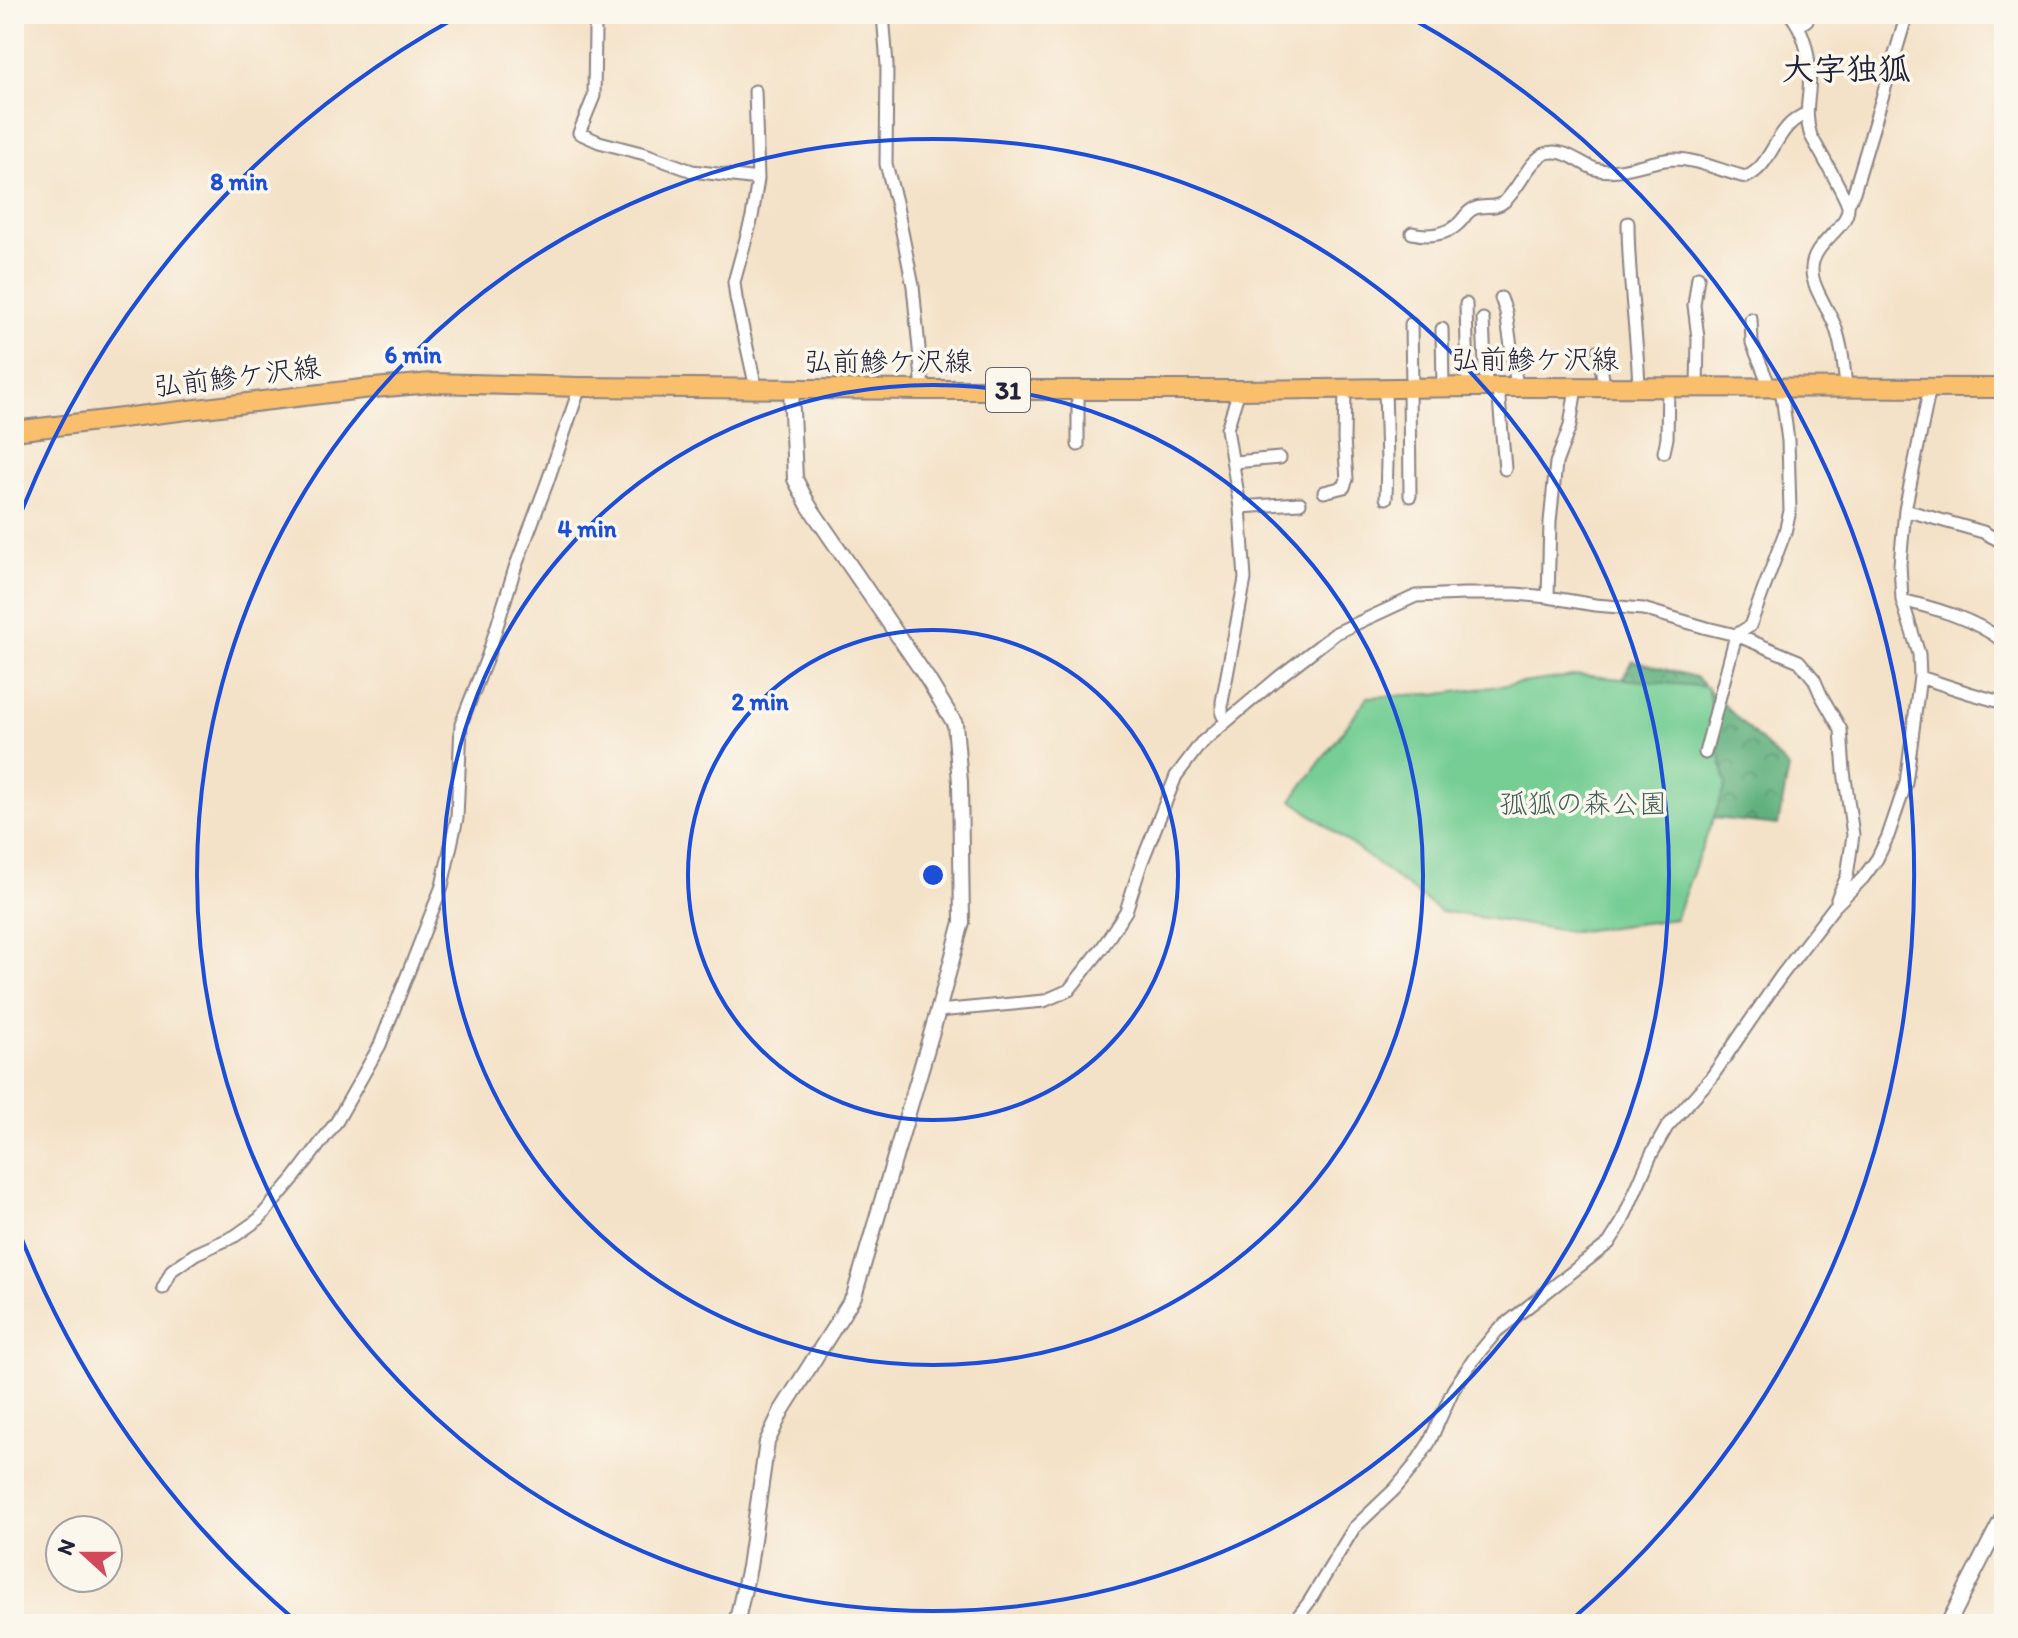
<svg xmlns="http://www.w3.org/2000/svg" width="2018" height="1638" font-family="Itim,'Klee One',sans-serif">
  <defs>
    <pattern id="forest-crowns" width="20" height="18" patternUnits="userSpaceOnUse" patternTransform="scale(2)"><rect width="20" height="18" fill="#60b17e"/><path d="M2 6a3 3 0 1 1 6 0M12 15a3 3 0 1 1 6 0" fill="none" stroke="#4f9068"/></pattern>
  </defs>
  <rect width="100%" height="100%" fill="#fbf7ec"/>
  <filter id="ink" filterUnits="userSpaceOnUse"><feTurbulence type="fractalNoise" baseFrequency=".0125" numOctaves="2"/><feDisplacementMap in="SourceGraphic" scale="16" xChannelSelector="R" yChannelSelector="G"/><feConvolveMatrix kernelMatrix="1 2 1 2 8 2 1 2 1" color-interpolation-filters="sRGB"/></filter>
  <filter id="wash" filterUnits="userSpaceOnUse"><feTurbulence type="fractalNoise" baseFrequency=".006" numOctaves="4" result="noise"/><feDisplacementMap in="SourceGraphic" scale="32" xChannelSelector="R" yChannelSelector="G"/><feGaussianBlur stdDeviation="1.8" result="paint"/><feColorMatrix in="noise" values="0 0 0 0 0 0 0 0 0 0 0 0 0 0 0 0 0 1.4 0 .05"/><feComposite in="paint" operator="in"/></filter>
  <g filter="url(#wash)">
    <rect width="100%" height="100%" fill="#f4e2c8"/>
    <path fill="url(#forest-crowns)" stroke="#416a5c" stroke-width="2" d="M1633,661L1695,677L1789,768L1778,825L1714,818L1571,771Z"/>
    <path fill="#76ce94" stroke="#4c7868" stroke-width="2" d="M1580,675L1707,687L1726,785L1675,919L1572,932L1440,911L1292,800L1368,697L1448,693Z"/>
  </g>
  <g filter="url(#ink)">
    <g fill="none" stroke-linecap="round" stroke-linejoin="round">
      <g stroke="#8b8282" stroke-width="15">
        <path id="minor" d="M883,14L887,65L886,164L896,202L913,286L923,390
          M1790,14C1808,36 1811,65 1809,92C1807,109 1806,121 1811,136C1818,148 1847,199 1848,207C1849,228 1812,243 1812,269C1811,286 1829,310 1835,326C1842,346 1844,366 1846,387
          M1800,25L1807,20L1810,14
          M595,30L594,96L579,133L599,142L645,154L692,171L758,179
          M755,91L758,179L752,217L734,282L736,298L756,388
          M1848,205L1854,192L1907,14
          M1628,223C1628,278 1637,332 1639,387
          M1412,233C1427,237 1447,235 1458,224C1464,219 1467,210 1476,208C1486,205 1496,209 1505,201C1519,188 1528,163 1544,154C1562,146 1579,163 1595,169C1619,176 1649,160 1674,159C1698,159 1723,172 1746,177C1769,167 1773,140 1790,124C1795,119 1801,116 1806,113
          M1501,298L1506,312L1517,387
          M1466,304L1468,387
          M1483,319L1486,387
          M1751,319L1752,343L1770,387
          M1411,324L1412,387
          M1442,329L1443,387
          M1599,350L1604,387
          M1409,387L1410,496
          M1498,387L1505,469
          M1697,387L1698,338L1694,305L1698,277
          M1385,389L1387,462L1386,498
          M1078,445V390
          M1664,452L1667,438L1668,387
          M1234,462L1280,458
          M1324,492L1344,487L1347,479L1344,439L1345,389
          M1240,507L1300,503
          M1905,510L1983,532L2004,543
          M1548,597L1550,522L1556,463L1570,426L1576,387
          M1902,600C1937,609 1975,619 2004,642
          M1920,677L1969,693L2004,703
          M1226,721L1222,714V702L1245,579L1240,507L1227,429L1239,390
          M1705,753L1736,635L1750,626L1785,532L1790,511L1788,441L1781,387
          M938,1011L1044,1001L1069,990L1102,948L1126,911L1141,864L1176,776L1201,743L1279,677L1336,633L1416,596L1464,594H1516L1548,597L1595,605L1643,609L1707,628L1736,635L1799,661L1814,679L1821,695L1841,730L1844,771L1853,835L1847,876L1837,899
          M163,1288L172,1270L195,1254L235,1236L259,1219L294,1178L337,1121L380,1045L442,886L457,818L461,724L488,655L515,568L547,483L580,387
          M1292,1624L1309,1602L1354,1528L1395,1489L1414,1466L1429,1443L1453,1390L1473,1360L1497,1331L1609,1243L1621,1224L1651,1155L1667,1127L1711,1078L1781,976L1834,907L1863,878L1877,859L1888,836L1906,783L1920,677L1919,654L1902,600L1900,564L1905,510L1930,387"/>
      </g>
      <g stroke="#8b8282" stroke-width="18">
        <path id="tertiary" d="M736,1624L749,1567L767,1442L782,1410L854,1296L938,1011L962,922L960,782L955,724L927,678L809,506L795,479L791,389
          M1948,1624L2004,1515"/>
      </g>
      <g stroke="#8b8282" stroke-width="22">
        <path id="primary" d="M14,431L362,389L432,383L580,387L923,390H1239L1475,387L2004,388"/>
      </g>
      <use href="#minor" stroke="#fff" stroke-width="11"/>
      <use href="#tertiary" stroke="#fff" stroke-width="14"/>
      <use href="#primary" stroke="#f9bf6c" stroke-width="18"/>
    </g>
  </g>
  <g fill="none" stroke="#1d4ed8" stroke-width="4">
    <circle cx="933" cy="875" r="245"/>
    <circle cx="933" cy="875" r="490"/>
    <circle cx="933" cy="875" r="736"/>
    <path d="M296 1621A981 981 0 0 1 14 1219M14 531A981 981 0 0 1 457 17M1409 17A981 981 0 0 1 1570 1621"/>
  </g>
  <g text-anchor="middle" stroke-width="7" stroke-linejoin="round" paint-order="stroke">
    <rect fill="#fbf7ec" stroke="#636270" stroke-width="2" x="986" y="368" width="44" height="44" rx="6"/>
    <g font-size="26" font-weight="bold" fill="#22223b">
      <text x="1008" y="399">31</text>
    </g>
    <g font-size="28" fill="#22223b" stroke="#fbf7ec">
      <text x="1535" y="369">弘前鰺ケ沢線</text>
      <text x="888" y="371">弘前鰺ケ沢線</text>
      <text transform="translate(237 376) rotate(-7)" y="10">弘前鰺ケ沢線</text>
    </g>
    <g font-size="28" fill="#3f5e5a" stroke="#fbf7ec">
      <text x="1583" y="813">孤狐の森公園</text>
    </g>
    <g font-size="32" font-weight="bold" fill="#22223b" stroke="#fbf7ec">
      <text x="1846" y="80">大字独狐</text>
    </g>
  </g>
  <circle cx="933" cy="875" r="12" fill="#1d4ed8" stroke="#fbf7ec" stroke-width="4"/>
  <g font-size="24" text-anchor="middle" font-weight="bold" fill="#1d4ed8" stroke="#fbf7ec" stroke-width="7" stroke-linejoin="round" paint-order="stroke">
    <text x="239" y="190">8 min</text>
    <text x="413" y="363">6 min</text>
    <text x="587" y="537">4 min</text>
    <text x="760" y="710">2 min</text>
  </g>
  <rect width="2018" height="1638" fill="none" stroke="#fbf7ec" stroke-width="48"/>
  <g transform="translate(84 1554) rotate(291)"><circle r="38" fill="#fbf7ec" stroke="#a4a2a5" stroke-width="2"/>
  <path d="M0-6L14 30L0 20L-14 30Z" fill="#d1495b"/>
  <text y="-12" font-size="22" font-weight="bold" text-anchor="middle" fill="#22223b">N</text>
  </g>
</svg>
